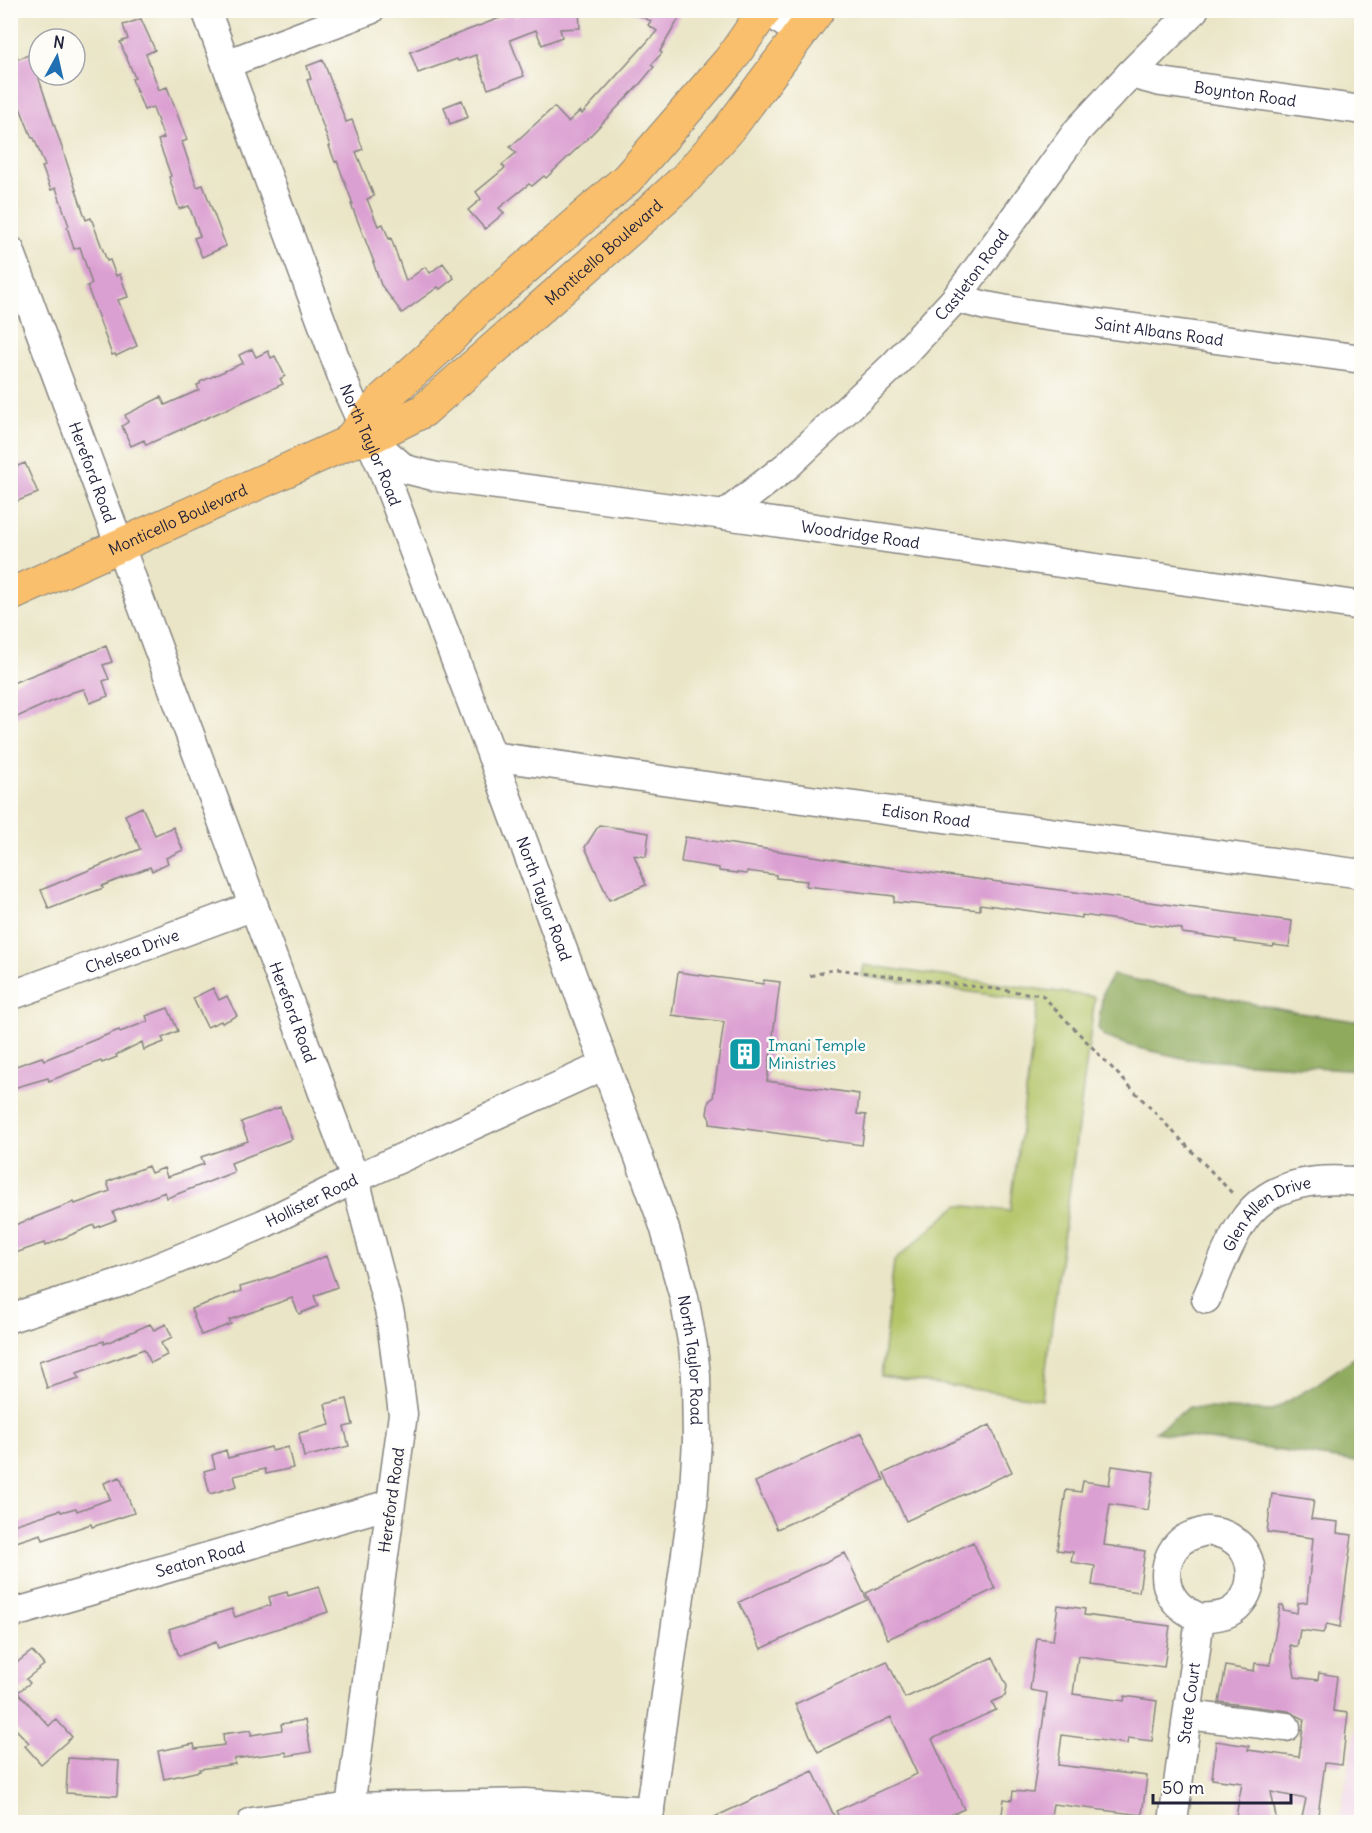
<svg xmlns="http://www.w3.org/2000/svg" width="1372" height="1833" font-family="Delius,sans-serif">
  <rect width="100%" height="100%" fill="#fdfcf7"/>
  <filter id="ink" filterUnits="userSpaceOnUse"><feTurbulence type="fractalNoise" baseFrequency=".0167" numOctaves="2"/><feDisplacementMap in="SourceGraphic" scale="12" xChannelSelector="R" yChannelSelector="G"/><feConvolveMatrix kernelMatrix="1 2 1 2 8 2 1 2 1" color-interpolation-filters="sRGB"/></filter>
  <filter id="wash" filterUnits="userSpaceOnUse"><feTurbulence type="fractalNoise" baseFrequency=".008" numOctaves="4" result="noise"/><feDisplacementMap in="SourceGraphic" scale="24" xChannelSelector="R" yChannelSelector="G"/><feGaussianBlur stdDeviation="1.35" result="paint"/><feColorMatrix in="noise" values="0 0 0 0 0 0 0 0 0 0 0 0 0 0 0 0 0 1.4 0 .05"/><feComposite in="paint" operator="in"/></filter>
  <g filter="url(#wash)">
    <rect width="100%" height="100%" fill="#eae5c6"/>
    <path fill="#efd0e6" d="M1361,1699V1822H1339Z"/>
    <path fill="#b4c569" stroke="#6b7452" stroke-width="1.5" d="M864,965L1095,997L1042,1399L881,1376L894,1261L958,1205L1010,1211L1038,1002L862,976Z"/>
    <path fill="#8faa5d" stroke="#58664c" stroke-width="1.5" d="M1112,975L1294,1012L1361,1022V1070L1187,1059L1134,1047L1105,1037L1098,1028L1103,992Z
      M1361,1353V1475L1356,1462L1155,1432L1189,1407L1271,1411L1314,1386Z"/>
    <g id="blocks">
      <path fill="#dba0d2" d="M532,10H579L580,28L560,29L562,37L542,45L536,30L510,40L524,76L488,89L476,55L458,61L457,59L418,73L410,52L513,13L515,17Z
        M627,10H677L681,15L660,51L662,53L651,65L654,67L639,85L586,140L546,178L544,176L532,186L529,184L499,208L504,213L485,229L468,210L481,199L476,192L505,168L502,165L516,153L510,147L554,107L568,122L580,111L582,114L657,31L648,25L651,21Z
        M141,19L155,50L146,54L159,90L167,87L187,140L182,142L197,187L203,185L226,246L202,257L194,238L200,236L189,206L179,209L169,177L171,176L158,140L164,138L154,111L153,107L144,110L132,79L135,78L120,42L128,39L123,25Z
        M39,51V79L86,220L91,218L107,261L110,260L116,276L120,274L128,297L118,300L137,346L116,356L115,354L112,355L87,286L92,284L80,247L74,249L67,227L69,226L56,188L51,190L42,167L45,166L34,138H32L10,82V62Z
        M323,60L346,122L352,120L363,149L356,152L374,196L367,199L378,226L383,224L389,239L391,238L406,281L425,267L430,273L443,263L454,278L440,289L438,287L402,313L381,285L373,262H374L351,204H353L337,161L335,162L329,146H330L307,80L311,79L307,66Z
        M462,100L468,117L450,124L444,107Z
        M252,349L256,357L268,351L271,358L275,356L285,376L280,379L283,384L146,445L144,440L131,446L122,426L128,422L125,415L161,397L165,405L199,390L197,385L200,384V382L243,363L239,355Z
        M25,463L38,493L10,504V469Z
        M106,646L112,662L103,665L109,679L103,681L108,696L90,703L84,689L73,692L10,720V684Z
        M142,807L155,835L173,827L183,850L166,858L168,863L152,871L150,867L102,886L103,888L49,909L41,890L140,849L125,815Z
        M599,825L649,833L646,857L634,855L646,885L609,900L585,847Z
        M685,837L887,867L1292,921L1289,947L1274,945L1273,947L1235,942L1236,940L1182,933V929L1082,915V918L980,904V910L894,902V896L806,886L807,881L776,878V875L747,871V874L719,871V868L681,862Z
        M678,972L763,984L764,980L780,982L767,1081L859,1094L857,1114L866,1115L862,1145L710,1124V1119L707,1114L709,1101L713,1098L724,1022L672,1015Z
        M213,988L219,1000L227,996L237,1016L222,1023L221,1021L207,1027L193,998Z
        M168,1008L178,1031L162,1038L164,1042L144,1050L142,1042L116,1055L117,1057L102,1063L101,1061L49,1081L48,1078L10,1089V1068L42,1057L44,1060L119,1030L120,1032L148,1021L146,1016Z
        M280,1107L292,1139L231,1163L234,1172L167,1198L165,1192L113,1212L116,1220L95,1228L94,1225L45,1246L44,1243L10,1255V1227L74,1202L75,1204L110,1191L107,1182L148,1166L151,1173L164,1168L167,1177L204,1164L201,1157L248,1141L241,1122Z
        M326,1256L337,1287L314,1296L318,1306L299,1314L292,1298L229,1320L231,1324L201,1335L191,1309L241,1291L240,1287L274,1277Z
        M150,1324L154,1330L166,1324L172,1337L161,1343L167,1355L151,1363L144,1349L77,1373L79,1378L47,1388L39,1361L104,1341V1344Z
        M347,1399L353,1425L344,1427L349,1446L304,1457L299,1433L330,1425L325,1404Z
        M990,1425L1012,1472L906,1521L884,1473Z
        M862,1433L884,1480L777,1529L755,1482Z
        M271,1447L272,1451L288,1447L293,1468L266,1474L265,1469L234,1476L237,1486L210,1494L204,1471L215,1468L212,1455L226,1450L228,1458Z
        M1112,1466L1154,1472L1148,1510L1110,1504L1104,1545L1145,1551L1139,1592L1092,1585L1095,1566L1071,1562L1073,1552L1057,1550L1066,1490L1081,1492L1083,1481L1109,1485Z
        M120,1477L134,1513L92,1527L91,1524L43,1540L41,1534L10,1544V1526L60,1510L61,1512L76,1508L77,1511L110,1499L104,1483Z
        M1272,1494L1314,1500L1311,1519L1338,1522L1337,1533L1352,1535L1340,1627L1327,1624L1323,1633L1300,1630L1297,1647L1290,1645L1295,1677L1318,1680L1319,1673L1337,1676L1333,1711L1348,1713L1342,1765L1325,1763L1317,1822H1301L1306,1799L1271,1792L1277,1822H1235L1242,1783L1212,1779L1216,1741L1249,1746L1248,1750L1299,1757L1304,1719L1288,1711L1219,1702L1226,1666L1254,1671L1255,1663L1270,1665L1280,1605H1283V1610L1297,1613L1298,1603L1307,1602L1313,1538L1267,1532Z
        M973,1542L995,1589L888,1639L866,1593Z
        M845,1553L867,1600L761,1649L739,1602Z
        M319,1587L328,1612L218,1648L216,1642L179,1656L169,1629L232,1609L235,1617L271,1605L269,1597L287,1592L288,1596Z
        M1058,1605L1085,1609L1084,1615L1170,1626L1164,1667L1078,1656L1073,1694L1124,1701L1125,1696L1157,1701L1152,1741L1128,1738L1127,1744L1062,1735L1058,1765L1147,1776L1142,1815L1053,1804L1050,1822H1001L1004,1799L1012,1800L1013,1791L1033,1793L1047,1693L1030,1690L1037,1638L1053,1640Z
        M32,1651L44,1665L26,1679L30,1683L18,1692L49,1726L56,1719L72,1737L41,1764L25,1746L29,1743L10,1723V1658L15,1664Z
        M993,1657L1007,1686L1005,1696L992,1702L996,1710L932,1739L964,1809L934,1822H841L836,1811L917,1774L891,1717L818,1752L795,1704L887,1661L905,1698Z
        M305,1720L311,1752L287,1756L286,1752L234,1759L235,1764L199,1769L200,1771L164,1779L158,1751L194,1744L195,1749L224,1745L223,1734L251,1730V1735L282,1730L281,1724Z
        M68,1758L119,1761L117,1796L66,1793Z
        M813,1771L835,1818L826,1822H704Z"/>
    </g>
  </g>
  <g filter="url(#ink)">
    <use href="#blocks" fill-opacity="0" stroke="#868480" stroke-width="1.5"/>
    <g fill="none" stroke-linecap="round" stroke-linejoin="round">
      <g stroke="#868480" stroke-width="31">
        <g id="minor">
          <path id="s1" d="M206,10L347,390L382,468L492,756L664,1226L684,1297L693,1347L696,1376L697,1441L693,1504L648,1822"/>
          <path d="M768,10L800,35"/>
          <path d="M226,64L370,10"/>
          <path id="s2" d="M1130,74L1161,82L1362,110"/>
          <path id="s3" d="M10,250L355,1179L390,1314L403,1414L350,1807"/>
          <path id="s4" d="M956,298L986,306L1024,313L1362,359"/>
          <path id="s5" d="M375,443L405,469L437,477L724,515L1362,606"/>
          <path id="s6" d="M724,515L788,465L894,365L956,298L1078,130L1130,74L1194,10"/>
          <path id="s7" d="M492,756L676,782L1362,874"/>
          <path id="s8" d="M10,996L254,906"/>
          <path id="s9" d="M1206,1299C1218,1273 1228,1243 1244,1220C1271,1181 1320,1177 1362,1182"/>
          <path id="s10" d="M10,1318L125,1281L263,1224L355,1179L605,1065"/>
          <path d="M1206,1531C1215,1532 1224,1533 1232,1539C1259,1556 1256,1599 1228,1613C1220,1617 1209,1617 1200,1618C1192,1614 1183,1610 1177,1603C1161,1586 1163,1558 1180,1542C1187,1536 1196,1534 1206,1531Z"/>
          <path id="s11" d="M10,1614L390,1504"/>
          <path d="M1188,1715L1286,1727"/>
          <path d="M252,1822L350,1807L525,1803L650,1811"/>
          <path id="s12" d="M1173,1822L1200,1618"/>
        </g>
      </g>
      <g stroke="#868480" stroke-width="35">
        <g id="major">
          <path d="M347,443L383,399L447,341L476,311L627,179L730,60L765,10"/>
          <path id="s13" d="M10,595L347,443L369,438L423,411L648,213L684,180L729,129L818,10"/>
        </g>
      </g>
      <path stroke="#868480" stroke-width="3" stroke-dasharray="4.5 4.5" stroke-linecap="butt" d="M810,976L835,969L1042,995L1234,1195"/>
      <use href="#minor" stroke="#fff" stroke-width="28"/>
      <use href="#major" stroke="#f9bf6c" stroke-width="33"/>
    </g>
  </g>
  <defs>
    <g id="building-square" transform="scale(1.725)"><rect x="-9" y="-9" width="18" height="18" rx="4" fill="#0f9aa8" stroke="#fdfcf7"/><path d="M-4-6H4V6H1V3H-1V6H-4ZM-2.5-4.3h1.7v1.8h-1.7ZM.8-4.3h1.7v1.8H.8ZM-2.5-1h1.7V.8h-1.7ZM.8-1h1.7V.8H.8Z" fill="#fff"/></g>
  </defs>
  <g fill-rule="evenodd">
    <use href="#building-square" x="745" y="1054"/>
  </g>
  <g text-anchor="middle" stroke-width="5" stroke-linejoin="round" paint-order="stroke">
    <g font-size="16" fill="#22223b" stroke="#fdfcf7">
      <text dy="6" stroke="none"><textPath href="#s2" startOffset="117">Boynton Road</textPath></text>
      <text dy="6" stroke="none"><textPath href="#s13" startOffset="693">Monticello Boulevard</textPath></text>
      <text dy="6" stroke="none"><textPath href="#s6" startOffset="346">Castleton Road</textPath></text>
      <text dy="6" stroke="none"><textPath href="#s4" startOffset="206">Saint Albans Road</textPath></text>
      <text dy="6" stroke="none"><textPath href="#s1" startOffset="465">North Taylor Road</textPath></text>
      <text dy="6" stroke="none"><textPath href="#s3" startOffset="237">Hereford Road</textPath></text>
      <text dy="6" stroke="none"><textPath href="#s13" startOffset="184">Monticello Boulevard</textPath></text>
      <text dy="6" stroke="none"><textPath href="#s5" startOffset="500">Woodridge Road</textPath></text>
      <text dy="6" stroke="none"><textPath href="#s7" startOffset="438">Edison Road</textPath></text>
      <text dy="6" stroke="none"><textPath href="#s1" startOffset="951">North Taylor Road</textPath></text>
      <text dy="6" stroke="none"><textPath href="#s8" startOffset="130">Chelsea Drive</textPath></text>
      <text dy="6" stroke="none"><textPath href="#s3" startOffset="813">Hereford Road</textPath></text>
      <text dy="6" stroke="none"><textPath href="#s10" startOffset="324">Hollister Road</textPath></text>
      <text dy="6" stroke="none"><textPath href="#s9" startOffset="110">Glen Allen Drive</textPath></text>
      <text dy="6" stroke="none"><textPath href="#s1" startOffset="1437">North Taylor Road</textPath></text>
      <text transform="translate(391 1500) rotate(-82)" y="6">Hereford Road</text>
      <text dy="6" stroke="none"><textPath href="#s11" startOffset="198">Seaton Road</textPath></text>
      <text dy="6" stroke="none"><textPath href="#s12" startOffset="120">State Court</textPath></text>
    </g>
    <g font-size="16" fill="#0d838f" stroke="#fdfcf7" text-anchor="start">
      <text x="768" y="1051">Imani Temple<tspan x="768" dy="18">Ministries</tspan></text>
    </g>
  </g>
  <rect width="1372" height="1833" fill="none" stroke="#fdfcf7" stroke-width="36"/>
  <g transform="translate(57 57) rotate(8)"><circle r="28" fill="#fdfcf7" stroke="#a5a5ac" stroke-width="1.5"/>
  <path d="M0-4.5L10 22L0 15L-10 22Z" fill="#1f6fb2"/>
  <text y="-9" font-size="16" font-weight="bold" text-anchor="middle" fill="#22223b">N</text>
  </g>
  <path d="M1153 1794v9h138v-9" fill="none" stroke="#22223b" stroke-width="3"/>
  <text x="1162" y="1794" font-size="18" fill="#22223b" stroke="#fdfcf7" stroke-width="4.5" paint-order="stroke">50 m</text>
</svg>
